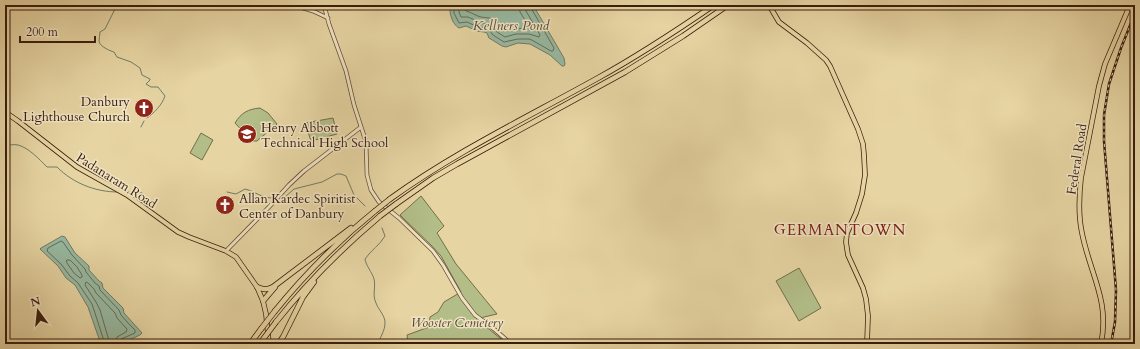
<svg xmlns="http://www.w3.org/2000/svg" width="1140" height="349" font-family="Cardo,serif">
  <rect width="100%" height="100%" fill="#e6d4a2"/>
  <filter id="stains"><feTurbulence type="fractalNoise" baseFrequency=".005" numOctaves="4"/><feColorMatrix values="0 0 0 0 .2 0 0 0 0 .09 0 0 0 0 .02 0 0 0 .5 -.17"/></filter>
  <radialGradient id="worn" r=".72"><stop offset=".6" stop-color="#630" stop-opacity="0"/><stop offset="1" stop-color="#630" stop-opacity=".3"/></radialGradient>
  <path fill="#b2bd87" stroke="#766d4a" d="M260,108L268,113L277,124L257,141H252L235,123C241,113 248,109 260,108Z
    M333,118L337,134L311,141L305,123Z
    M201,133L213,140L202,160L190,153Z
    M421,196L444,226L437,233L456,264L497,314L484,317L478,320L507,344H408L407,335L429,327L430,317L438,312L444,302L461,292L441,256L432,246L400,215Z
    M799,268L821,308L799,321L776,281Z"/>
  <path fill="#97b9a1" stroke="#717b66" d="M450,5H533L564,58L565,64L564,66H562L550,55L530,44L518,43L506,47L502,46L489,38L487,33L484,32L477,31L466,26L459,28C452,24 449,13 450,5Z
    M62,236L65,237L75,253L89,266V270L99,281L102,283L103,288L123,308L124,313L142,333L140,335L120,344H101L96,330L88,307L75,285L66,278L58,266L40,249L41,248Z"/>
  <g fill="none" stroke-linecap="round" stroke-linejoin="round">
    <path stroke="#686b57" stroke-width="1" d="M454,5V13L459,23L467,22L478,27L486,28L490,31L493,35L504,42L518,39H530L551,51H553L554,48L531,8L530,5
      M459,5V12L461,17H468L479,22L488,24L493,26L497,32L505,37L516,34H529L539,37L540,35L526,11L525,5
      M465,5L466,11C471,12 476,16 481,17C486,18 490,17 494,20C499,23 501,28 507,30C513,29 523,29 528,27V25L520,12L519,5
      M67,260H70L77,267L82,275V277L80,278L74,273L67,263Z
      M105,344L92,304L78,283L70,276L61,264L47,251L48,248L61,241L63,242L72,255L85,269L86,272L95,283L99,286L100,290L119,310L121,315L128,323L135,330V333L121,339L120,344
      M110,344L100,310L96,302L85,285L86,282L88,283L94,289L96,293L115,313L117,318L127,329L126,332L117,337L115,344"/>
    <path stroke="#717b66" stroke-width="1" d="M117,5L105,29L100,32C100,35 99,38 99,41C99,46 110,51 114,52L117,57L131,62L140,68L142,75L150,79V80L146,84L151,87H158L165,96C162,105 154,113 147,118
      M141,127L144,121
      M5,146C9,145 14,144 18,145C29,148 39,159 47,167H57C73,183 95,192 118,192
      M125,192L142,193
      M227,192L236,194L245,189C257,192 260,198 274,198
      M285,197L294,189L322,182L337,174H341L346,176L354,195L365,206
      M378,344C380,337 385,331 385,323C385,315 379,311 376,303C372,295 376,287 374,279C372,272 366,266 365,259C371,250 380,245 385,236L382,228"/>
    <g stroke="#644b32" stroke-width="4.5">
      <path id="minor" d="M293,5L313,11L328,18
        M324,5L329,24L346,71L354,105L366,142L367,175L371,190L379,202L399,218L433,251L443,265L462,298L475,315L494,329L511,344
        M226,251L269,207L289,185L304,171L361,127"/>
    </g>
    <g stroke="#391d0d" stroke-width="5.5">
      <path id="major" d="M769,5L779,22L807,43L826,60L830,66L858,129L863,144L864,155L865,175L862,194L856,213L847,233L846,242L848,255L863,288L866,299L868,316L867,344
        M5,112L18,121L77,167L127,195L178,232L189,237L226,251L236,257L257,287L263,301L266,314L269,344
        M1101,344C1110,300 1090,274 1082,233C1078,215 1079,196 1081,178L1099,86L1105,64L1130,5"/>
    </g>
    <g stroke="#391d0d" stroke-width="6">
      <path id="highway" d="M390,199C455,152 528,117 598,78C638,56 676,31 714,5
        M396,204L433,178L457,164L625,72L683,36L728,5
        M257,287C264,290 267,290 273,287L351,228
        M263,301L275,287
        M275,311C305,274 338,241 375,211
        M276,322C307,283 342,248 380,216
        M250,344L261,329
        M278,344L283,337L303,297L314,282"/>
    </g>
    <use href="#minor" stroke="#efe3c3" stroke-width="3"/>
    <use href="#major" stroke="#e6d4a2" stroke-width="4"/>
    <use href="#highway" stroke="#e6d4a2" stroke-width="4.5"/>
    <g stroke="#391d0d" stroke-width="2.5">
      <path id="rail" d="M1111,344L1115,322L1116,290L1104,141V115L1109,84L1121,48L1135,13"/>
    </g>
    <use href="#rail" stroke="#efe3c3" stroke-width="1" stroke-dasharray="3" stroke-linecap="butt"/>
    <g stroke="#391d0d" stroke-width="6" stroke-linecap="butt">
      <path id="highway-bridge" d="M375,211L390,199
        M380,216L396,204
        M261,329L275,311
        M261,342L276,322"/>
    </g>
    <use href="#highway-bridge" stroke="#e6d4a2" stroke-width="4.5"/>
  </g>
  <defs>
    <g id="church-disc" transform="scale(1)"><circle r="9.5" fill="#8f2418" stroke="#efe3c3"/><path d="M-1.2-6h2.4v3.5h3.3v2.4h-3.3V6h-2.4V-.1h-3.3v-2.4h3.3Z" fill="#fff"/></g>
    <g id="school-disc" transform="scale(1)"><circle r="9.5" fill="#8f2418" stroke="#efe3c3"/><path d="M0-5L7-2L0 1L-7-2ZM-4 1L0 2.5L4 1V4Q0 6-4 4Z" fill="#fff"/></g>
  </defs>
  <g fill-rule="evenodd">
    <use href="#church-disc" x="144" y="108"/>
    <use href="#school-disc" x="247" y="134"/>
    <use href="#church-disc" x="225" y="205"/>
  </g>
  <g text-anchor="middle" stroke-width="3" stroke-linejoin="round" paint-order="stroke">
    <g font-size="13" fill="#391d0d" stroke="#efe3c3" text-anchor="start">
      <text x="130" y="106" text-anchor="end">Danbury<tspan x="130" dy="15">Lighthouse Church</tspan></text>
      <text x="261" y="132">Henry Abbott<tspan x="261" dy="15">Technical High School</tspan></text>
      <text x="239" y="203">Allan Kardec Spiritist<tspan x="239" dy="15">Center of Danbury</tspan></text>
    </g>
    <g font-size="13" fill="#391d0d" stroke="#efe3c3">
      <text transform="translate(1076 159) rotate(-81)" y="5">Federal Road</text>
      <text transform="translate(117 180) rotate(32)" y="5">Padanaram Road</text>
    </g>
    <g font-size="13" font-style="italic" fill="#57452c" stroke="#efe3c3">
      <text x="457" y="327">Wooster Cemetery</text>
    </g>
    <g font-size="14" font-style="italic" fill="#554c39" stroke="#efe3c3">
      <text x="511" y="30">Kellners Pond</text>
    </g>
    <g font-size="15" letter-spacing="1" fill="#7a1f14" stroke="#efe3c3">
      <text x="840" y="235">GERMANTOWN</text>
    </g>
  </g>
  <rect width="1140" height="349" fill="none" stroke="#e6d4a2" stroke-width="20"/>
  <rect x="6" y="6" width="1128" height="337" fill="none" stroke="#391d0d" stroke-width="2"/>
  <rect x="10" y="10" width="1120" height="329" fill="none" stroke="#391d0d"/>
  <g transform="translate(38 311) rotate(345)" stroke="#efe3c3" stroke-width="3" paint-order="stroke">
  <path d="M0-3L7 15L0 10L-7 15Z" fill="#391d0d"/>
  <text y="-6" font-size="11" font-weight="bold" text-anchor="middle" fill="#391d0d">N</text>
  </g>
  <path d="M20 36v6h75v-6" fill="none" stroke="#391d0d" stroke-width="2"/>
  <text x="26" y="36" font-size="12" fill="#391d0d" stroke="#efe3c3" stroke-width="3" paint-order="stroke">200 m</text>
  <rect width="100%" height="100%" filter="url(#stains)"/>
  <rect width="100%" height="100%" fill="url(#worn)"/>
</svg>
